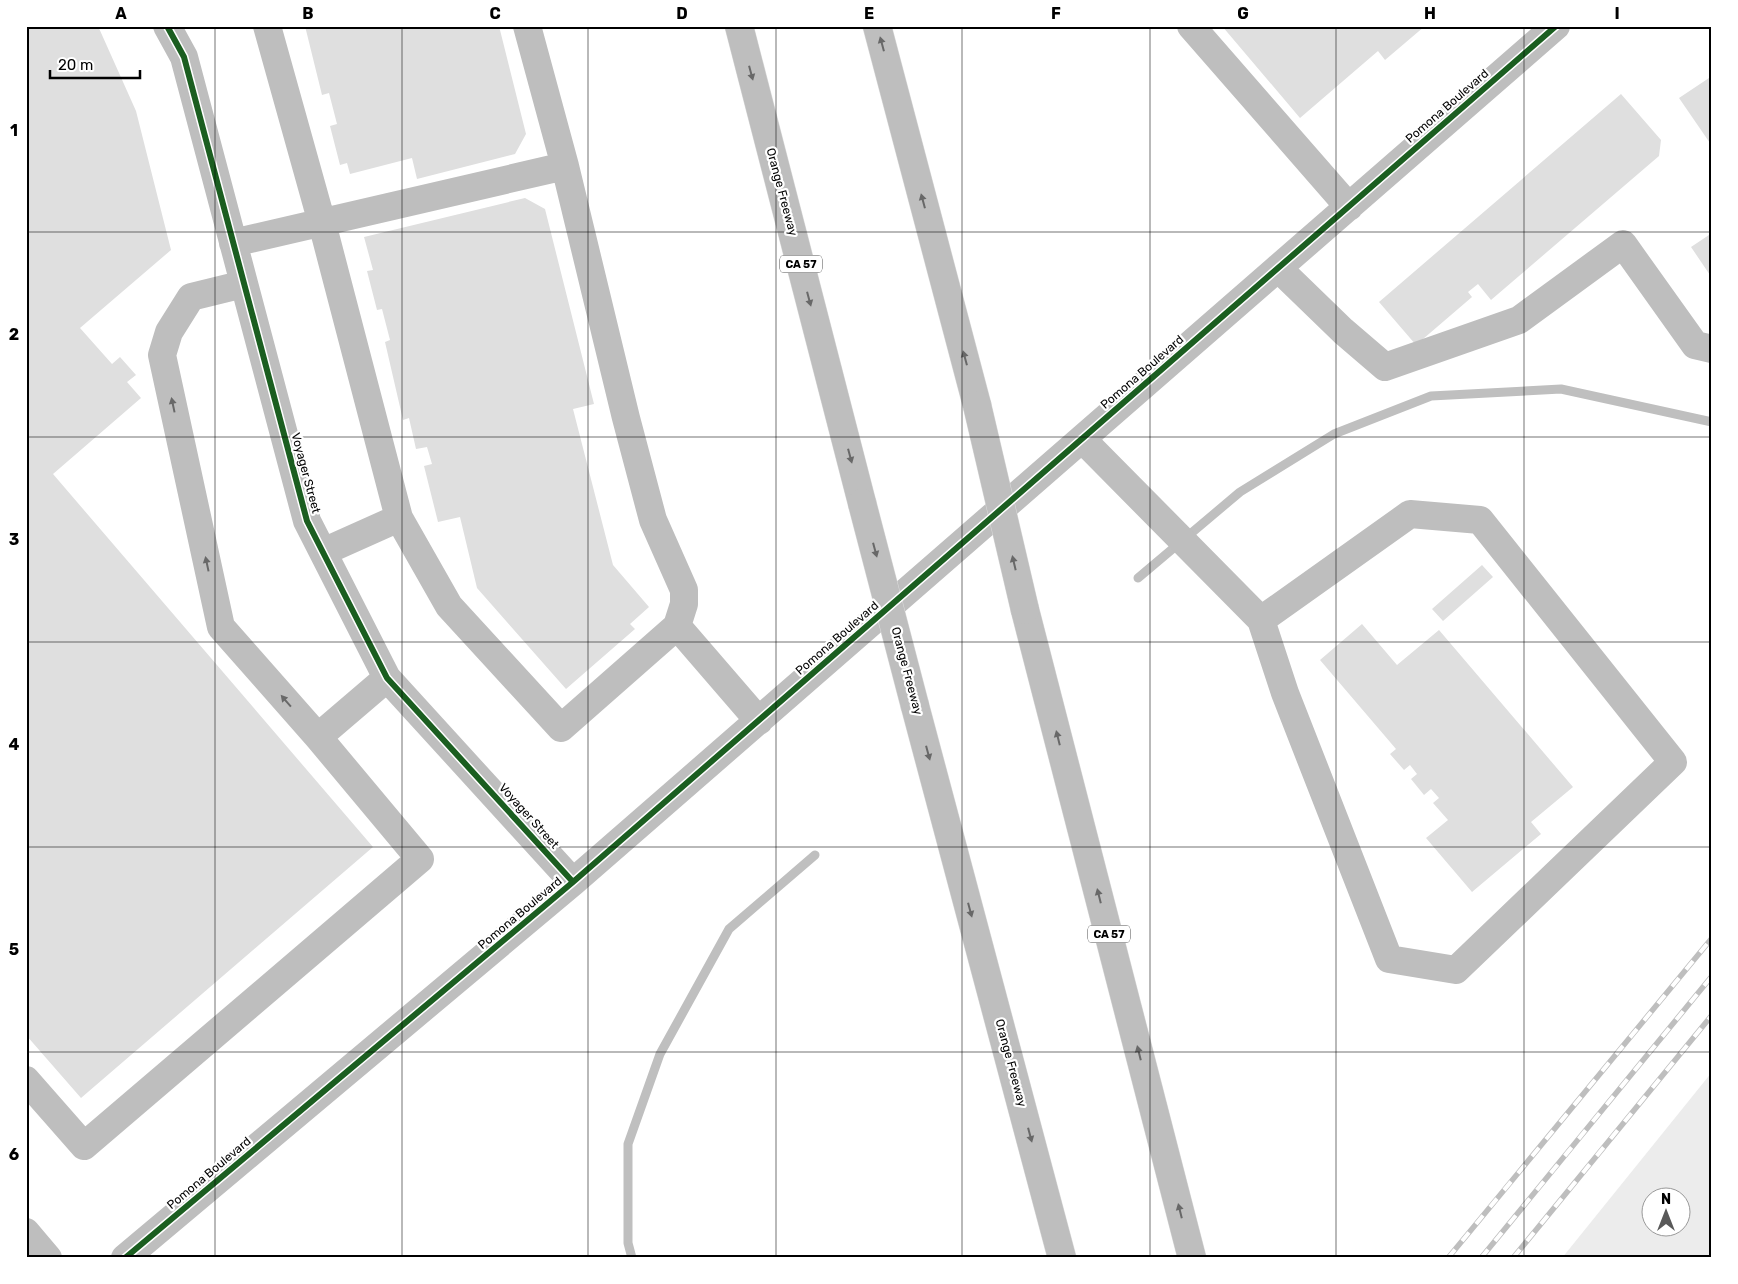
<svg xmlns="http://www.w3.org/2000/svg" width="1738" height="1284" font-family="Rubik,sans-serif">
  <rect width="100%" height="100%" fill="#fff"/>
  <path fill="#ececec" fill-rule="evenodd" d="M1712,1072V1258H1562ZM1650,1196H1680V1226H1650Z"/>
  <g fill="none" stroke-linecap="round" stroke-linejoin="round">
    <path stroke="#bfbfbf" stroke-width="9" d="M1138,578L1240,492L1334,434L1431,396L1561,389L1712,422
      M632,1258L628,1243V1144L660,1054L729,929L815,855"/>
  </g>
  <path fill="#dfdfdf" d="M26,26H98L136,111L171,250L80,328L112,364L120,357L136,375L127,382L141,398L53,474L373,847L81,1098L26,1035Z
    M305,26H499L526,134L515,154L417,179L412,158L350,174L347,163L340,165L330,126L337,124L329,93L322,95Z
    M1222,26H1425L1385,60L1378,51L1300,118Z
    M1712,76V146L1679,98Z
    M1621,94L1661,140L1659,156L1491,300L1478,284L1468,292L1472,297L1416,345L1379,302Z
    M525,198L545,209L594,404L573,409L613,565L649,607L630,624L635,629L566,689L477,588L460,517L438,522L424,466L432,464L427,447L416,449L409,418L403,420L385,342L390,340L382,309L377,310L367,271L373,270L364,237Z
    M1712,233V278L1691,247Z
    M1482,565L1493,577L1443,621L1432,609Z
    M1362,624L1397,665L1439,630L1573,787L1531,822L1541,834L1472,892L1426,838L1448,820L1433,803L1439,798L1431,789L1424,795L1411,779L1417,774L1410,765L1404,770L1390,754L1396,749L1320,660Z"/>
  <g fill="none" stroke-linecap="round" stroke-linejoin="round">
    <g stroke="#dbdbdb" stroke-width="29">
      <path id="highway" d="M739,26L862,503
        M877,26L977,405
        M1025,610L1192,1258
        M915,706L1062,1258"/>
    </g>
    <path stroke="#bebebe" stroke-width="28" d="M167,26L184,57L307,521L387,678L573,882
      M267,26L322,223L399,518L449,606L561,728L677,626L759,721
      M527,26L565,166L626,418L653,520L684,590V604L677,626
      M1191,26L1349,207
      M233,243L565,166
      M1278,268L1343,331L1385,367L1519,320L1623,244L1695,345L1712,349
      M244,284L191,297L169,332L162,355L221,627L318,737
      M1082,439L1261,620L1410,514L1480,520L1673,762L1456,970L1389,959L1285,693L1261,620
      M323,552L399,518
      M26,1080L84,1146L420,859L318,737L387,678
      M26,1232L48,1258
      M125,1258L573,882L1556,26"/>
    <use href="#highway" stroke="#bebebe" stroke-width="28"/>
    <g stroke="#bebebe" stroke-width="5.5">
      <path id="rail" d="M1448,1258L1712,938
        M1481,1258L1712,976
        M1513,1258L1712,1015"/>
    </g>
    <use href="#rail" stroke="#fff" stroke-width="4" stroke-dasharray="11" stroke-linecap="butt"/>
    <g stroke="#dbdbdb" stroke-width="29" stroke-linecap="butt">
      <path id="highway-bridge" d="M977,405L1025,610
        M862,503L915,706"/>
    </g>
    <use href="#highway-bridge" stroke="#bebebe" stroke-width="28"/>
    <g stroke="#fff" stroke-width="9">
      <path id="cycleway" d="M167,26L184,57L307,521L387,678L573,882
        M125,1258L573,882L1556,26"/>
    </g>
    <use href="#cycleway" stroke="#1b5e20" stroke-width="6"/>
  </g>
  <defs><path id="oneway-solid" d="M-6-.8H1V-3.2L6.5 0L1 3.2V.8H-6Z" transform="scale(1.25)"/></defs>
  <g fill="#686868">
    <use href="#oneway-solid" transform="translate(882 44) rotate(-105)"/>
    <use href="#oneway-solid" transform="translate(751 73) rotate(75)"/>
    <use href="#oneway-solid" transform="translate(923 201) rotate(-105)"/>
    <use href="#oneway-solid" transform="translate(809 299) rotate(75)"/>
    <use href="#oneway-solid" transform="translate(965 358) rotate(-105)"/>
    <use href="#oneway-solid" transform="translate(173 405) rotate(-102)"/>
    <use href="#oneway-solid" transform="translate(850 456) rotate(75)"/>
    <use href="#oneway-solid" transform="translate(875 550) rotate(75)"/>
    <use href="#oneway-solid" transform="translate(1014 563) rotate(-103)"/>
    <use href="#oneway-solid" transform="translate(207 564) rotate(-102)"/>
    <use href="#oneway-solid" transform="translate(286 701) rotate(-131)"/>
    <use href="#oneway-solid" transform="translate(1058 738) rotate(-104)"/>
    <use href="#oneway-solid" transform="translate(928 753) rotate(75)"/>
    <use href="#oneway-solid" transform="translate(1099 896) rotate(-104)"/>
    <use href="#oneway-solid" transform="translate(970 910) rotate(75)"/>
    <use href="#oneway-solid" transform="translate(1139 1053) rotate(-104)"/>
    <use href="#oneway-solid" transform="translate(1030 1135) rotate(75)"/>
    <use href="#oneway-solid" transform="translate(1180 1211) rotate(-104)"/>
  </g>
  <path fill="none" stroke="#000" stroke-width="1" stroke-opacity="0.55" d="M215,26V1258M402,26V1258M588,26V1258M776,26V1258M962,26V1258M1150,26V1258M1336,26V1258M1524,26V1258M26,232H1712M26,437H1712M26,642H1712M26,847H1712M26,1052H1712"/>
  <g text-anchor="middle" stroke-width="4.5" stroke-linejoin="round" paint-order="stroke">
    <g fill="#fff" stroke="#4c4c4c" stroke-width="1">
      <rect x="780" y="255.5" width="42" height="17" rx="4"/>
      <rect x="1088" y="925.5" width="42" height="17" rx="4"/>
    </g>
    <g font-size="11" font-weight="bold" fill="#000">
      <text x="801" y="268">CA 57</text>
      <text x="1109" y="938">CA 57</text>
    </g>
    <g font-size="12" fill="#000" stroke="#fff">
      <text transform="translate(1447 106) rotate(-41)" y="4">Pomona Boulevard</text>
      <text transform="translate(782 192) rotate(75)" y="4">Orange Freeway</text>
      <text transform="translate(1142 372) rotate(-41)" y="4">Pomona Boulevard</text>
      <text transform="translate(306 473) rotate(75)" y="4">Voyager Street</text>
      <text transform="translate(837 638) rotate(-41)" y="4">Pomona Boulevard</text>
      <text transform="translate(907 671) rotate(75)" y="4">Orange Freeway</text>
      <text transform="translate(529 816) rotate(48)" y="4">Voyager Street</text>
      <text transform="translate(520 913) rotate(-40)" y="4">Pomona Boulevard</text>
      <text transform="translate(1011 1063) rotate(75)" y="4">Orange Freeway</text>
      <text transform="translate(209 1173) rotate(-40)" y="4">Pomona Boulevard</text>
    </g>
  </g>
  <rect width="1738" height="1284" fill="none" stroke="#ffffff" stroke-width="55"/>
  <g transform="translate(1666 1212)"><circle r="24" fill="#ffffff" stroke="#999999"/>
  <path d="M0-4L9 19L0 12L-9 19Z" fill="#595959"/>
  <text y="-8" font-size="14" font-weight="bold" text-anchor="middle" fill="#000000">N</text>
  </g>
  <path d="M50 70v8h90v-8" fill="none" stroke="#000000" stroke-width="2.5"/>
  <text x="58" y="70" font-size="15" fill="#000000" stroke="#ffffff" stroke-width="4" paint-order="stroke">20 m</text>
  <rect x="28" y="28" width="1682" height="1228" fill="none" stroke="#000" stroke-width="2"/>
  <g font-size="16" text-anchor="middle" font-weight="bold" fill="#000">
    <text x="121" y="19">A</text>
    <text x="308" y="19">B</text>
    <text x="495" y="19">C</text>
    <text x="682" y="19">D</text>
    <text x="869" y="19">E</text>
    <text x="1056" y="19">F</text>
    <text x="1243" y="19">G</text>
    <text x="1430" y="19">H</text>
    <text x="1617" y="19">I</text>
    <text x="14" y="136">1</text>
    <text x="14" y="340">2</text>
    <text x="14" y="545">3</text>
    <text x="14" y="750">4</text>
    <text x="14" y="955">5</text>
    <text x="14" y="1160">6</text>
  </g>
</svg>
